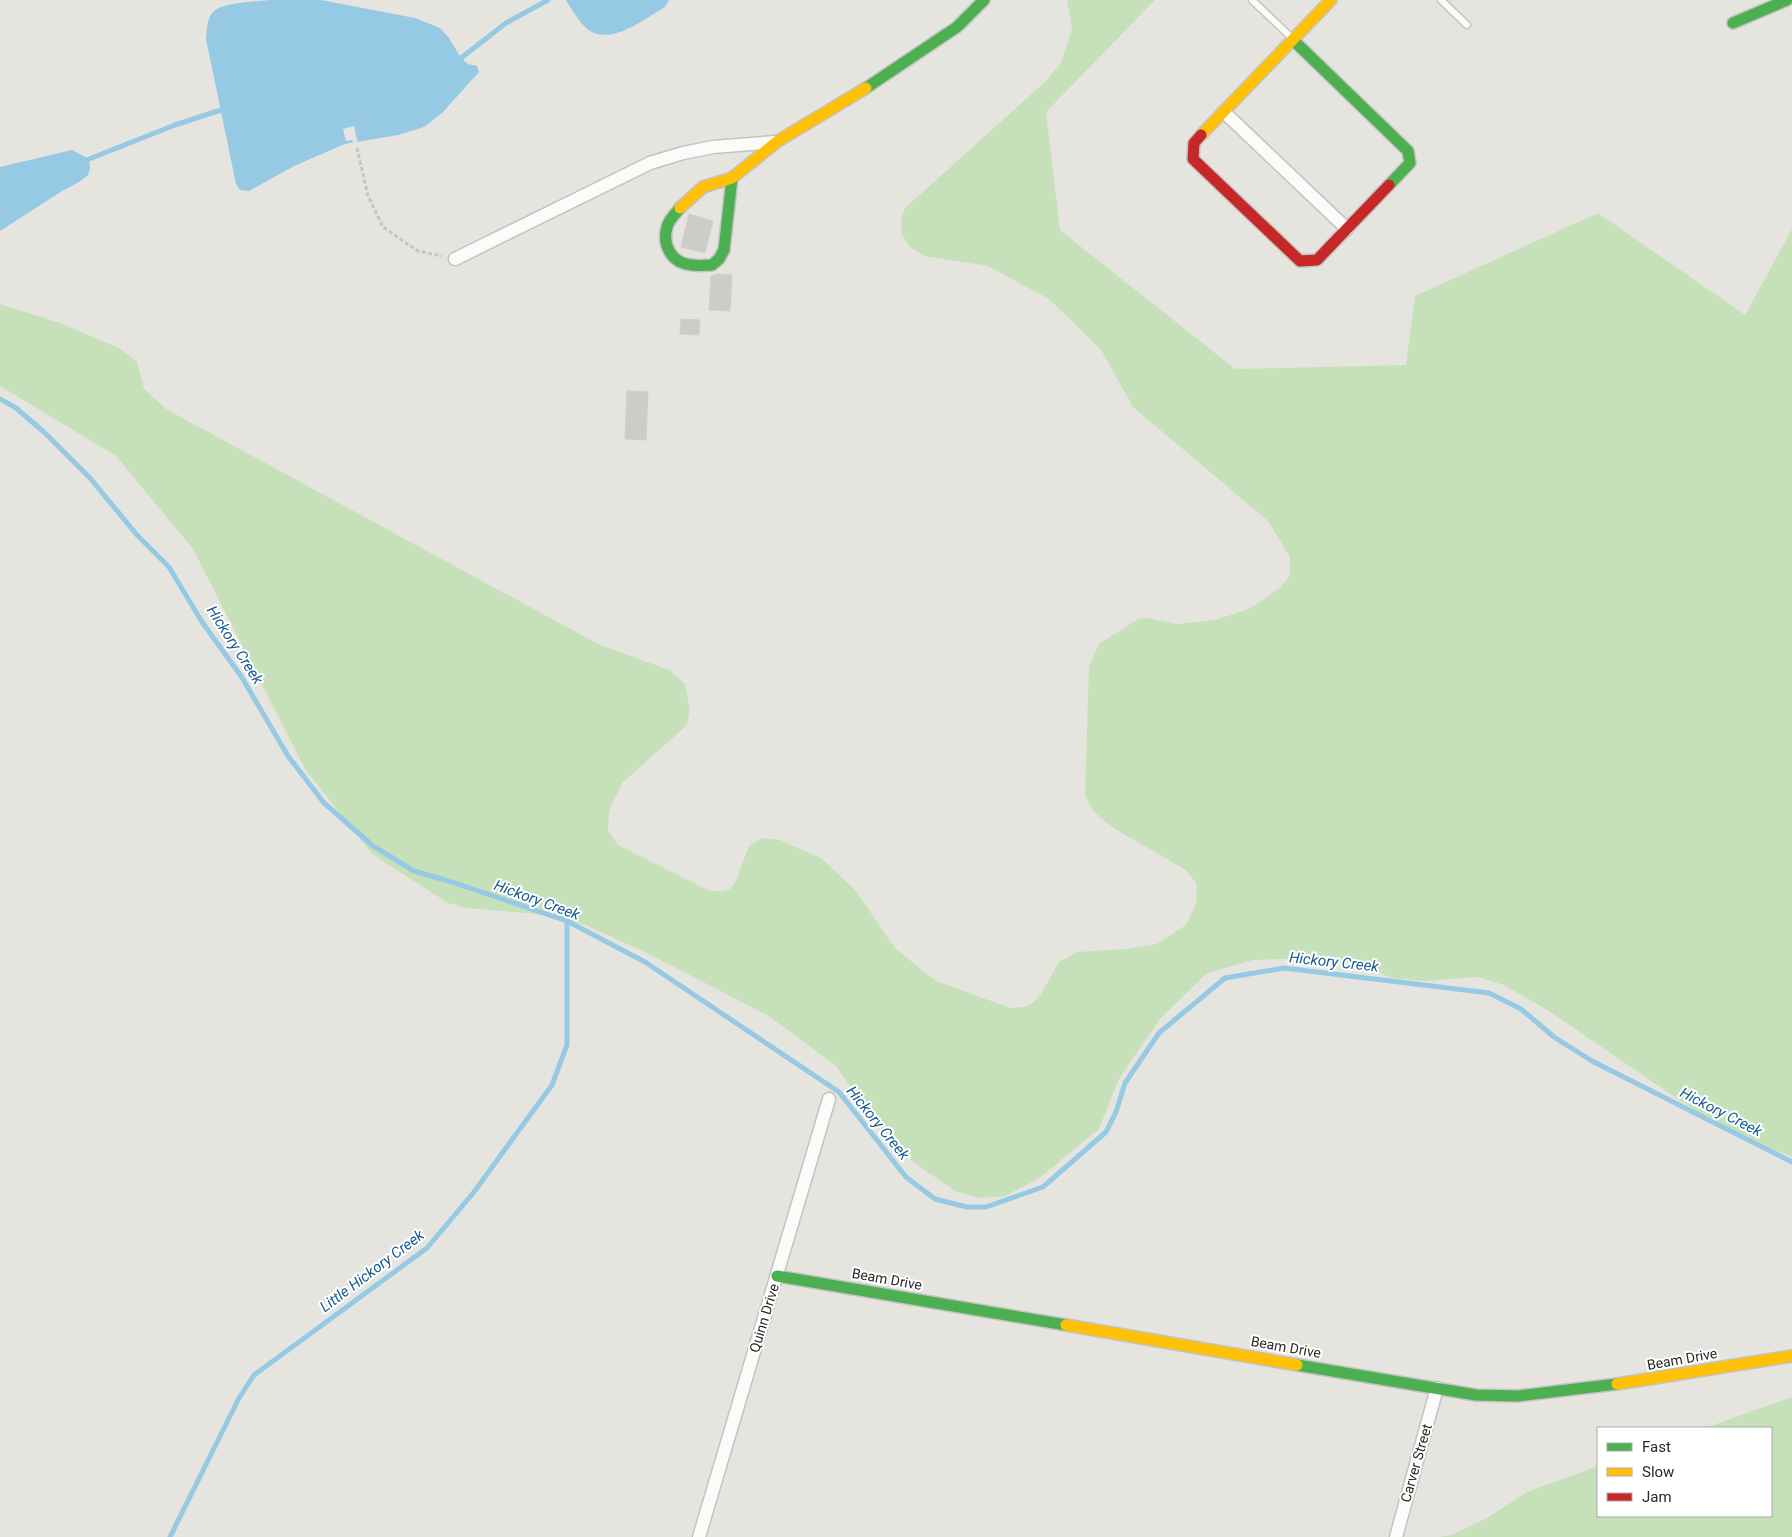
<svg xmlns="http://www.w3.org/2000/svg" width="1792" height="1537" font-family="Roboto,sans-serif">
  <rect width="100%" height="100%" fill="#e6e4de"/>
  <path fill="#c6e1b9" d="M1067,0H1155L1046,112L1060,230L1235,369L1406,365L1415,296L1598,213L1745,315L1792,229V1157L1717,1126L1549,1011L1504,985L1477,977L1424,981L1392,978L1363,966L1310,958L1253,960L1207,973L1160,1019L1119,1079L1099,1129L1038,1179L1005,1196L980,1198L957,1192L914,1163L875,1121L835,1065L767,1015L649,954L585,925L538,914L467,908L448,903L372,854L305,769L193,549L116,456L0,386V304L63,324L121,349L137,362L144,389L166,409L598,644L669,670L685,684L690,710L687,725L622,783L609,811L608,831L618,845L710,891H723L730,889L735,883L749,846L762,838L780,840L821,858L855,890L895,948L934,980L1010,1008L1024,1007L1033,1003L1041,994L1059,962L1077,952L1126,949L1157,944L1186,925L1197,901L1196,883L1186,870L1115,829L1094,812L1085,796L1089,666L1099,644L1138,619L1147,618L1177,624L1215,620L1249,609L1280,588L1290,575V557L1268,521L1133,407L1101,350L1049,299L988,266L925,256L911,248L902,235L901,220L905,208L1046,81L1061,63L1072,29Z
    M1792,1397V1537H1439L1452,1535L1487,1518L1527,1492L1598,1466V1516H1771V1428H1705Z"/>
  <path fill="#96c9e4" d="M269,0H321L415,18L440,28L449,38L461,58L468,64L477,66L479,72L442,113L424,127L398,135L345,144L294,166L249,191L240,190L236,184L206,39C207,31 207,18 213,12C223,2 255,2 269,0Z
    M566,0H669L665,7C644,19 607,50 584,26C577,19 571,8 566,0Z
    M72,150L89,159L90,168L88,175L79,182L62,191L0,231V167Z"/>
  <path fill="#e6e4de" d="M354,126L358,144L354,145L352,140L346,141L343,129Z"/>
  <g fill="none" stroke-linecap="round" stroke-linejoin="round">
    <path stroke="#96c9e4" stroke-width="5" d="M461,58L506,23L548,0
      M89,159L175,125L221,110
      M0,399L16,408L45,433L90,478L137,535L169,567L202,622L241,676L288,756L324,803L373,846L414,871L452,882L567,921L645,962L839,1092L906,1177L935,1199L967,1207H986L1043,1187L1106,1132L1116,1112L1125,1083L1159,1033L1225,978L1284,968L1489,993L1521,1009L1554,1037L1592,1061L1792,1162
      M170,1537L239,1398L254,1375L427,1248L474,1192L552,1085L567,1045V921"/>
  </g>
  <path fill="#ceccc8" stroke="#d1cfca" d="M689,214L713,221L705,253L681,247Z
    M718,274L732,275L730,311L709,310L711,276Z
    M681,319L700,320L699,335L680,334Z
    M627,391L648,392L646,440L625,439Z"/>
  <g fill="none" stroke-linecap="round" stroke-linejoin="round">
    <g stroke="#c4c3c3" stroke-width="9">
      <path id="lane" d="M1252,0L1293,39
        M1441,0L1467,25"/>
    </g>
    <g stroke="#c4c3c3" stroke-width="15">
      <path id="street" d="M1224,112L1347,229
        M455,259L650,163L683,153L713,147L776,142
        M699,1537L829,1099
        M1396,1537L1437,1388"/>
    </g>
    <g stroke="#c4c3c3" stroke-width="14">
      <path id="fast" d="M1733,23L1787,0
        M1293,40L1408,151L1410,163L1389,185
        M866,88L957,27L984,0
        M680,208C676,213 671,218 668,224C661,243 670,263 692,265C698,266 705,265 712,265L719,259L724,250L732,178
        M777,1276L1066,1325
        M1297,1365L1476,1395L1518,1396L1617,1384"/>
    </g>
    <g stroke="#c4c3c3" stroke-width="14">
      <path id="slow" d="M1201,135L1331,0
        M680,208L703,187L732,178L778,141L866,88
        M1066,1325L1297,1365
        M1617,1384L1792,1356"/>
    </g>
    <g stroke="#c4c3c3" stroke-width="14">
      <path id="jam" d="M1201,135L1194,143L1193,159L1300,261L1317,260L1389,185"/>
    </g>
    <path stroke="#c4c4c3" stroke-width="3" stroke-dasharray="4 2.5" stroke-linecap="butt" d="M357,148L368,196L383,227L418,251L442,256"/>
    <use href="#lane" stroke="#fbfbfa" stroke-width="6"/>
    <use href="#street" stroke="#fbfbfa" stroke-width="12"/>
    <use href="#fast" stroke="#4caf50" stroke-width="11"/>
    <use href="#slow" stroke="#ffc107" stroke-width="11"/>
    <use href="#jam" stroke="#c62828" stroke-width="11"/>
  </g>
  <g text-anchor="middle" stroke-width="4" stroke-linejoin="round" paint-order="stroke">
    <g font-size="14" fill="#292929" stroke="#fff">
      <text transform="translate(887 1279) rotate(10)" y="5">Beam Drive</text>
      <text transform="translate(764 1318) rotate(-73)" y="5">Quinn Drive</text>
      <text transform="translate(1286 1347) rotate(10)" y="5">Beam Drive</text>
      <text transform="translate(1682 1359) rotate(-10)" y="5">Beam Drive</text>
      <text transform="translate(1416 1463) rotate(-74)" y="5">Carver Street</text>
    </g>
    <g font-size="15" font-style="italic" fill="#155b90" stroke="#fff">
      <text transform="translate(235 645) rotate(57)" y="5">Hickory Creek</text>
      <text transform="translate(537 900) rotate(20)" y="5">Hickory Creek</text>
      <text transform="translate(1334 962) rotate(6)" y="5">Hickory Creek</text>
      <text transform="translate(1721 1112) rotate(27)" y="5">Hickory Creek</text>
      <text transform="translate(878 1123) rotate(51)" y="5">Hickory Creek</text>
      <text transform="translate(372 1271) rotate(-37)" y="5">Little Hickory Creek</text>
    </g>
  </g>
  <rect x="1597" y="1427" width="175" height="90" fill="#ffffff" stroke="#a9a9a9"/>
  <rect x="1607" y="1443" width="25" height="8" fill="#4caf50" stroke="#a9a9a9"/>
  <text x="1642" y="1452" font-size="15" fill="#292929">Fast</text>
  <rect x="1607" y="1468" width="25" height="8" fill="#ffc107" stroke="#a9a9a9"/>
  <text x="1642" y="1477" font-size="15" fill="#292929">Slow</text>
  <rect x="1607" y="1493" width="25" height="8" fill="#c62828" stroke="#a9a9a9"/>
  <text x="1642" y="1502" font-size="15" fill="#292929">Jam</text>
</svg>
